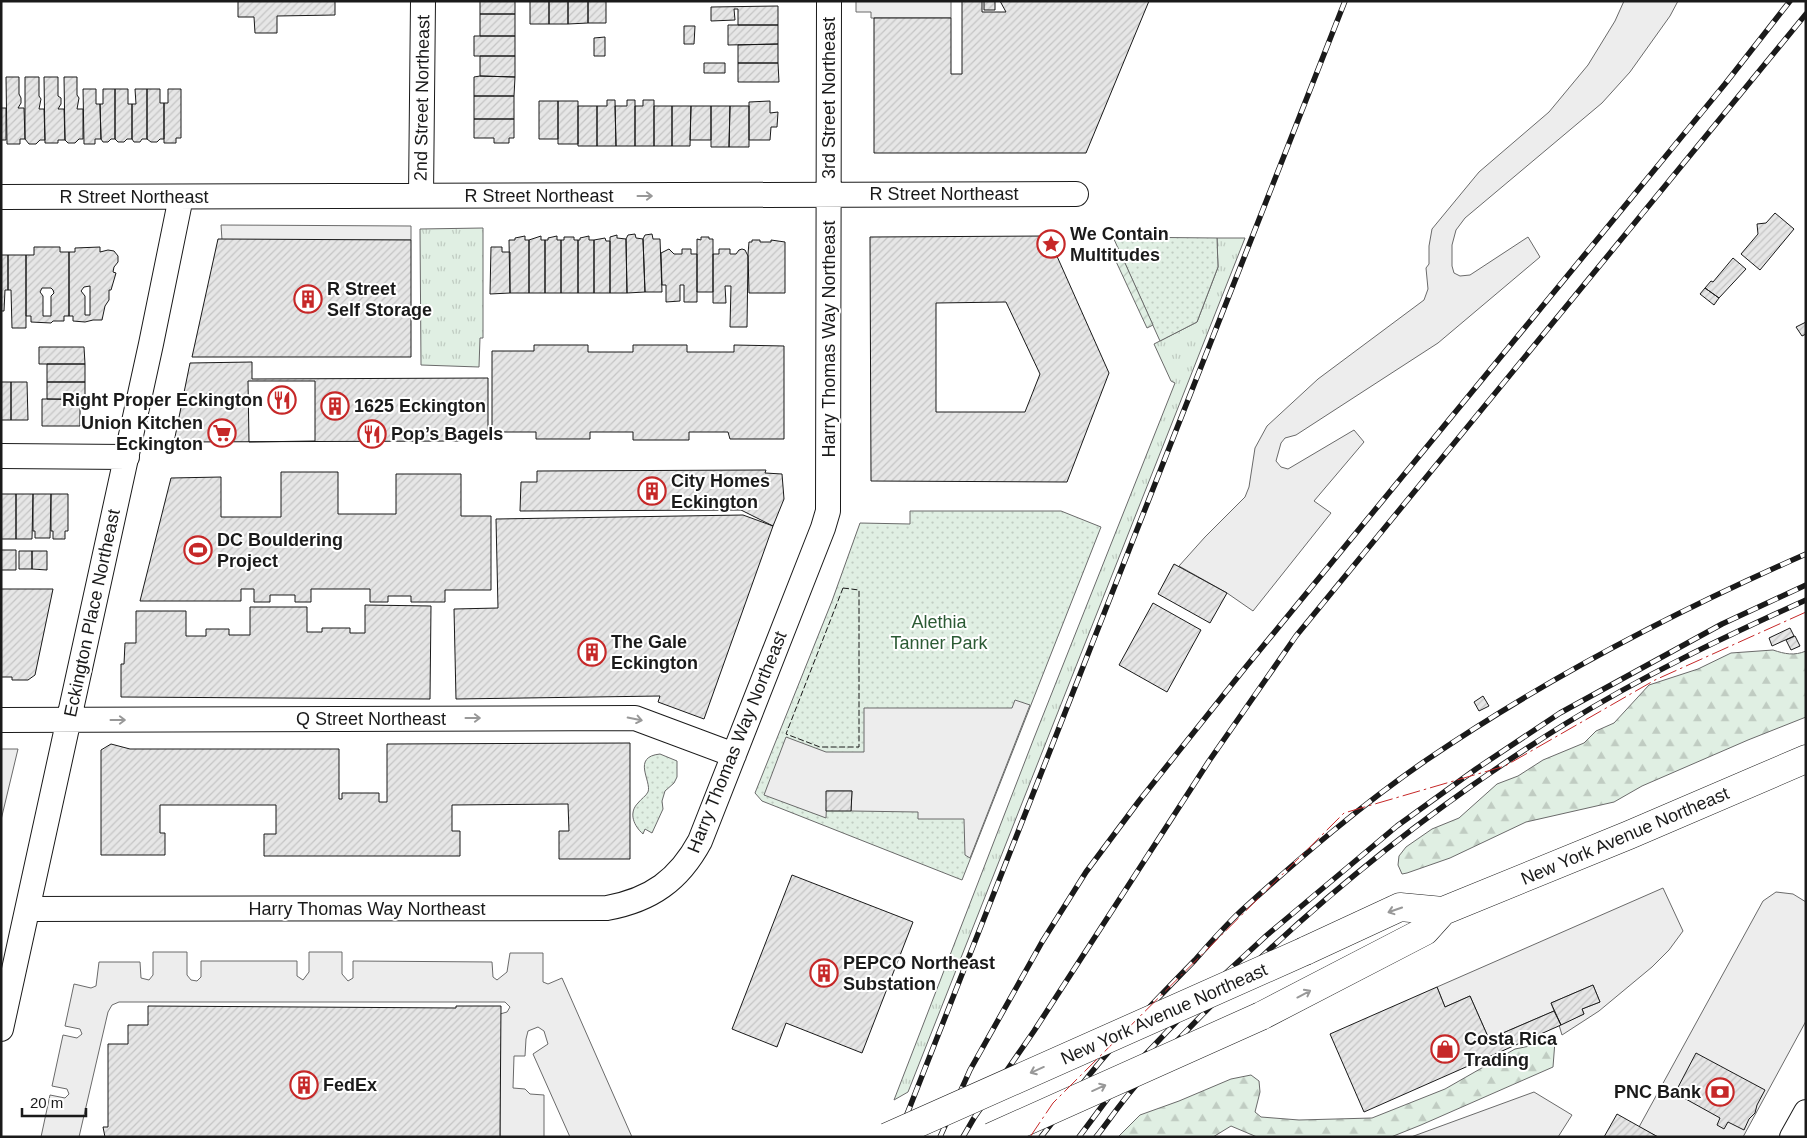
<svg xmlns="http://www.w3.org/2000/svg" width="1807" height="1138" font-family="Arial,sans-serif">
  <defs>
    <pattern id="grass-tufts" width="24" height="20" patternUnits="userSpaceOnUse" patternTransform="scale(1.25)"><rect width="24" height="20" fill="#e0efe3"/><path d="M3 7l-1-3M5 7V3M7 7l1-3M15 17l-1-3M17 17v-4M19 17l1-3" fill="none" stroke="#c0ccc2"/></pattern>
    <pattern id="forest-firs" width="22" height="20" patternUnits="userSpaceOnUse" patternTransform="scale(1.25)"><rect width="22" height="20" fill="#e0efe3"/><path d="M5 1l3.5 6h-7zM16 11l3.5 6h-7z" fill="#c0ccc2"/></pattern>
    <pattern id="park-dots" width="8" height="8" patternUnits="userSpaceOnUse" patternTransform="scale(1.25)"><rect width="8" height="8" fill="#e0efe3"/><path d="M2 2h.1M6 6h.1" fill="none" stroke="#c0ccc2" stroke-width="1.8" stroke-linecap="round"/></pattern>
    <pattern id="garden-furrows" width="10" height="10" patternUnits="userSpaceOnUse" patternTransform="scale(1.25)"><rect width="10" height="10" fill="#e0efe3"/><path d="M-1 1l2-2M0 10L10 0M9 11l2-2" fill="none" stroke="#c0ccc2"/></pattern>
    <pattern id="building-hatch" width="6" height="6" patternUnits="userSpaceOnUse" patternTransform="scale(1.25)"><rect width="6" height="6" fill="#e6e6e6"/><path d="M-1 1l2-2M0 6l6-6M5 7l2-2" fill="none" stroke="#c5c5c5"/></pattern>
  </defs>
  <rect width="100%" height="100%" fill="#fff"/>
  <path fill="url(#grass-tufts)" stroke="#6a6a6a" d="M483,228V338H480L479,367L421,365L420,229Z
    M1217,238H1245L908,1092L894,1100L1034,738L1175,383L1171,381L1154,344L1197,322L1218,267Z"/>
  <path fill="url(#forest-firs)" stroke="#6a6a6a" d="M1773,650C1785,654 1794,656 1806,651V717L1748,740L1642,786L1614,802L1526,822L1450,858L1407,873L1402,874L1398,865L1399,856L1406,847L1432,829L1459,818L1497,784L1518,776L1543,760L1584,743L1596,731L1614,723L1649,685L1698,669L1731,653Z
    M1555,1041L1553,1067L1421,1125L1391,1137H1257L1231,1126L1213,1137H1118L1140,1115L1179,1101L1231,1079L1251,1075L1259,1081L1260,1092L1255,1112L1261,1117L1299,1120L1372,1118L1445,1089L1515,1049Z"/>
  <path fill="url(#park-dots)" stroke="#6a6a6a" d="M1113,237L1217,238L1218,267L1197,322L1160,341Z
    M910,511H1061L1101,527L962,880L762,801L755,793L832,601L860,523L910,524Z
    M660,754L677,761V777L674,783L665,791L662,801L663,809L652,833L645,829L643,834C634,826 628,813 638,803C641,799 646,796 648,792C652,781 631,757 660,754Z"/>
  <path fill="url(#garden-furrows)" stroke="#6a6a6a" d="M1120,252L1153,325L1147,328L1113,255Z"/>
  <path fill="#ededed" stroke="#6a6a6a" d="M856,1H951V18H871V12H856Z
    M1624,1H1678L1670,16L1630,72L1602,103L1465,218L1456,230L1452,245V266L1454,273L1460,276L1470,275L1528,237L1540,257L1438,343L1296,435L1285,438L1281,443L1276,461L1281,467L1288,469L1354,430L1364,442L1314,501L1331,513L1253,611L1227,593L1179,566L1205,537L1245,497L1249,487L1255,448L1267,426L1318,379L1424,300L1428,289L1426,268L1429,264V246L1432,229L1479,172L1549,112L1588,65L1615,21Z
    M221,225L411,226V240H222Z
    M1015,700L1030,705L970,858L965,855L964,819H918V812L851,811L852,791H827L826,818L764,795L786,737L826,752H864V708H1012Z
    M1,749H18L1,820Z
    M1663,888L1683,931L1669,950L1652,967L1599,1011L1562,1035L1559,1025L1584,1014L1582,1009L1600,1002L1593,985L1551,1003L1554,1011L1489,1039L1470,996L1445,1007L1437,987Z
    M1776,892L1793,894L1806,902V1021L1743,1137H1658L1639,1127L1763,901Z
    M153,952H187V975L191,980L197,981L201,977V961H297V976L303,980L309,972V952H342V974L348,981L353,978V961L492,962L493,977L497,980L507,972L510,953H543V982L548,984L562,978L632,1137H570L533,1054L548,1044L544,1031L538,1027L528,1031L526,1039L525,1056H514L513,1088L525,1089L530,1094L544,1095V1137H500V1014L507,1012L510,1007L505,1002H119L112,1005L108,1012L79,1137H41L50,1095L65,1098L69,1094L67,1089L52,1086L63,1035L77,1038L82,1034L80,1029L65,1026L74,984L91,988L96,986L99,962H140L141,978L149,980L153,975Z
    M1534,1092L1572,1115L1558,1137H1411Z"/>
  <path fill="url(#building-hatch)" stroke="#1a1a1a" fill-rule="evenodd" d="M238,1H335V15L277,16V33H255L254,17H238Z
    M480,1H515V14H480Z
    M530,1H549V24H530Z
    M549,1H568V24H549Z
    M568,1H588V23L568,24Z
    M588,1H606V23H588Z
    M962,1H982V12H1006L1000,1H1149L1086,153H874V18H951V74H962Z
    M984,1H995V10H984Z
    M778,6V25H738V9H734L735,20L711,21V7Z
    M480,14H515V36H480Z
    M728,25H778V44L728,45Z
    M684,26H695L694,44H684Z
    M474,36H515V56H474Z
    M605,37V56H594V38Z
    M778,44V63H738V45Z
    M480,56H515V77L480,76Z
    M704,63H725V73H704Z
    M738,63H778L779,82H738Z
    M480,76L515,77L514,96H474V77Z
    M6,77H19V94L21,98V103L18,108H24L25,139H20V144H7Z
    M25,77H39V96L41,99L39,109H44L45,140H40L36,144H29L25,139Z
    M44,77H58V96L61,98V104L58,109H64L65,140H58V143H45Z
    M64,77H77V95L79,98L77,109H83V139H79L75,143H68L65,140Z
    M83,89H96V104H100L101,139H95V144H84Z
    M103,89H115V139H111L108,142H103L101,139L100,104H103Z
    M115,89H128V104H132V139H127L124,142H118L115,139Z
    M135,89H147V139H142L140,142H134L132,139V104H136Z
    M147,89H160V103H164V139H160L157,142H151L147,139Z
    M168,89H181V138H176V143H164V103H168Z
    M474,96H514V119H474Z
    M607,100H615L616,146H597V106H607Z
    M627,100H635V146H616L615,106H627Z
    M643,100H654V146H635V106H643Z
    M539,101H558V139H539Z
    M558,101H578V144H558Z
    M770,101V113L778,112L777,127H771L770,140H749V102Z
    M578,106H597V146H578Z
    M654,106H672V146H654Z
    M672,106H691L690,146H672Z
    M691,106H711V140H690Z
    M711,106H730L729,147H711Z
    M730,106H749V147H729Z
    M1,108H6V140H1Z
    M474,119H514V138H509V143H494V138H474Z
    M1775,213L1794,229L1760,270L1741,254L1758,234L1757,224L1766,223Z
    M635,234L636,238L643,239L645,292L627,293L626,239L628,235Z
    M652,234L653,239H660L662,292H645L643,239L645,235Z
    M617,235V238L626,239L627,293H610V237Z
    M525,236V240H529V293H510L509,240H515V238Z
    M541,236V240H545V293H529V240Z
    M557,236V240H561V293H545V240H548V238Z
    M589,236V240H594V293H578V240H580V238Z
    M1048,236L1109,373L1067,482L871,481L870,237ZM1006,302L1040,374L1025,412H936V303Z
    M564,237H574V240H578V293H561V240H564Z
    M701,237H709V239H713V292H697V239L701,240Z
    M605,238L606,241H610V293H594V240Z
    M218,239L411,240V357H192Z
    M752,240H760V242H771V240L785,242V293H749L748,254L749,242H752Z
    M34,247H60V252H69V316H64V321H53L51,323L31,322V316H26V255H34ZM42,288H51L53,290L54,293L51,296V316H43V296L40,292Z
    M100,247V252L108,250L114,251L118,256V262L114,267L113,272L116,273L111,290H109V300L105,306L102,320H93L85,322L73,321V316H69V252H75V248ZM90,286V315H85V296L81,291L84,287Z
    M491,247H502V252H510V293L490,294Z
    M669,249L674,254H682V249H691V254H697V302H684V285H680V301L666,302V285H662L661,253Z
    M719,249H730V254H736L739,250L742,249L745,250L748,256L747,327H730L731,286H725L726,303H713V254H719Z
    M1,255H8V290H5L4,311H1Z
    M8,255H26V328H12L11,290H8Z
    M1733,258L1746,269L1719,298L1705,288L1711,281L1713,282Z
    M1705,288L1719,298L1714,305L1700,294Z
    M1806,322V334L1802,336L1796,327Z
    M534,345H588V352H633V345H687V352H734V345L784,346V439H730L728,432H689V440H633V432H590V439H536V432H492V351H534Z
    M39,347H84L85,364H39Z
    M252,362V379L488,378V432L460,433V441L174,442L190,363Z
    M47,364H85V382H47Z
    M248,381H315V441L249,442Z
    M1,382H11V420H1Z
    M11,382H27L28,420H11Z
    M47,382H85V400L47,399Z
    M42,399H80V426H42Z
    M766,470L765,473L782,474L784,499L773,526L741,510L520,511L521,482H537V471Z
    M281,472H338V514H396V474H461V516H491V590H445V602H411V596H388V602H370V589H311V602H295V595H270V602H254V589H241V601H140L171,478L221,477V517H281Z
    M1,494H16V539H1Z
    M16,494H33L32,539H16Z
    M33,494H51L50,538H35V531H33Z
    M51,494H68V531H65V539H53V531H51Z
    M743,515L773,526L704,719L658,702L660,696L456,699L454,609L498,608L496,519Z
    M1,550H16V570H1Z
    M19,551H32V569H19Z
    M32,551H47V570L32,569Z
    M1174,564L1227,593L1210,623L1158,594Z
    M1,589H53L35,675L28,680H12V677H1Z
    M1153,603L1201,630L1167,692L1119,665Z
    M365,605L431,606L430,699L121,697V664H124L125,643H136V611H186V636H206V629H229V635H250V607H307V632H322V628H350V633H365Z
    M1790,628L1794,636L1772,646L1769,638Z
    M1795,636L1800,646L1791,650L1786,640Z
    M1483,696L1489,706L1479,711L1474,702Z
    M630,743V859H559V831H569L568,804L452,805V831H460V856H264V834H276V805H160V833H165V855H101V750L111,744L130,749H339V799H342V793H379V802H387V744Z
    M826,791H852L851,811H826Z
    M792,875L913,922L862,1053L786,1023L777,1047L732,1029Z
    M1593,985L1600,1002L1582,1009L1584,1014L1561,1025L1551,1003Z
    M1437,987L1445,1007L1470,996L1489,1039L1554,1011L1561,1025L1364,1112L1330,1034Z
    M148,1006L456,1008V1006H501L500,1137H105L103,1127H108V1044H128V1025H148Z
    M1696,1053L1765,1090L1757,1105L1755,1113L1749,1119L1744,1130L1728,1122L1724,1129L1717,1125L1720,1118L1675,1093Z
    M1617,1114L1658,1137H1604Z"/>
  <g fill="none" stroke-linecap="round" stroke-linejoin="round">
    <g stroke="#1a1a1a" stroke-width="26">
      <path id="minor" d="M421,196L423,1
        M1,197L1076,194
        M1,456L127,457
        M1,720L635,718L734,755
        M28,909L607,908C651,900 679,880 700,841L823,528L828,511L829,1
        M1,1029L151,344L181,197
        M1792,1137L1806,1112"/>
    </g>
    <g stroke="#1a1a1a" stroke-width="29">
      <path id="highway" d="M1305,951L1400,907L1443,911
        M1261,1016L1425,931L1443,911L1629,835L1806,759"/>
    </g>
    <use href="#minor" stroke="#fff" stroke-width="24"/>
    <use href="#highway" stroke="#fff" stroke-width="28"/>
    <g stroke="#1a1a1a" stroke-width="5.5">
      <path id="rail" d="M898,1137L1345,1
        M940,1137L970,1070L1042,942L1086,872L1139,801L1245,668L1725,84L1790,1
        M963,1137L974,1118L1034,1031L1209,761L1296,636L1806,14
        M1041,1137C1059,1114 1077,1090 1095,1068C1126,1030 1161,995 1195,960C1210,943 1225,926 1242,910C1301,857 1362,804 1428,759C1547,678 1674,612 1806,554
        M1079,1137L1123,1078L1201,996L1267,935L1397,826L1476,769L1560,713L1722,624L1806,585
        M1096,1137C1110,1119 1123,1100 1138,1083C1262,945 1407,822 1565,724C1642,676 1724,637 1806,600"/>
    </g>
    <use href="#rail" stroke="#fff" stroke-width="4" stroke-dasharray="11" stroke-linecap="butt"/>
    <g stroke="#1a1a1a" stroke-width="29" stroke-linecap="butt">
      <path id="highway-bridge" d="M887,1137L1305,951
        M991,1137L1261,1016"/>
    </g>
    <use href="#highway-bridge" stroke="#fff" stroke-width="28"/>
    <path stroke="#1a1a1a" stroke-width="1" stroke-dasharray="6 2.5" stroke-linecap="butt" d="M843,588L859,590V747H820L786,734Z"/>
    <path stroke="#c62828" stroke-width="1" stroke-dasharray="18 4 2.5 4" stroke-linecap="butt" d="M1030,1137L1053,1103L1344,813L1505,766L1655,680L1806,612"/>
  </g>
  <defs><path id="oneway-shaft" d="M-6 0H5M1.5-3L5.5 0L1.5 3" fill="none" stroke-width="1.6" stroke-linecap="round" stroke-linejoin="round" transform="scale(1.25)"/></defs>
  <g stroke="#989898">
    <use href="#oneway-shaft" transform="translate(645 196)"/>
    <use href="#oneway-shaft" transform="translate(473 718)"/>
    <use href="#oneway-shaft" transform="translate(635 719) rotate(11)"/>
    <use href="#oneway-shaft" transform="translate(118 720)"/>
    <use href="#oneway-shaft" transform="translate(1395 910) rotate(161)"/>
    <use href="#oneway-shaft" transform="translate(1304 994) rotate(-28)"/>
    <use href="#oneway-shaft" transform="translate(1037 1070) rotate(156)"/>
    <use href="#oneway-shaft" transform="translate(1099 1088) rotate(-24)"/>
  </g>
  <defs>
    <g id="sight-ring" transform="scale(1.4375)"><circle r="9.5" fill="#fff" stroke="#c62828" stroke-width="1.5"/><path d="M0-6L1.8-2.2L6-1.7L2.9 1.2L3.7 5.4L0 3.3L-3.7 5.4L-2.9 1.2L-6-1.7L-1.8-2.2Z" fill="#c62828"/></g>
    <g id="building-ring" transform="scale(1.4375)"><circle r="9.5" fill="#fff" stroke="#c62828" stroke-width="1.5"/><path d="M-4-6H4V6H1V3H-1V6H-4ZM-2.5-4.3h1.7v1.8h-1.7ZM.8-4.3h1.7v1.8H.8ZM-2.5-1h1.7V.8h-1.7ZM.8-1h1.7V.8H.8Z" fill="#c62828"/></g>
    <g id="restaurant-ring" transform="scale(1.4375)"><circle r="9.5" fill="#fff" stroke="#c62828" stroke-width="1.5"/><path d="M-5-6h1v4h1v-4h1v4h1v-4h1v5L-1.5 .5V6h-2V.5L-5-1ZM5-6V6H3V1.5H1.5Q1.5-4 5-6Z" fill="#c62828"/></g>
    <g id="supermarket-ring" transform="scale(1.4375)"><circle r="9.5" fill="#fff" stroke="#c62828" stroke-width="1.5"/><path d="M-6-5.5h2.5l.6 2H6L4.5 2H-2.5L-4.4-4H-6ZM-1.5 3.2a1.3 1.3 0 1 0 .1 0ZM3 3.2a1.3 1.3 0 1 0 .1 0Z" fill="#c62828"/></g>
    <g id="stadium-ring" transform="scale(1.4375)"><circle r="9.5" fill="#fff" stroke="#c62828" stroke-width="1.5"/><path d="M0-5a6.5 5 0 1 0 0 10a6.5 5 0 1 0 0-10ZM-3.5-1.8h7v3.6h-7Z" fill="#c62828"/></g>
    <g id="shop-ring" transform="scale(1.4375)"><circle r="9.5" fill="#fff" stroke="#c62828" stroke-width="1.5"/><path d="M-5-2.5h2.3a2.7 3.5 0 0 1 5.4 0H5L5.5 6h-11ZM-1.5-2.5h3a1.5 2.3 0 0 0-3 0Z" fill="#c62828"/></g>
    <g id="bank-ring" transform="scale(1.4375)"><circle r="9.5" fill="#fff" stroke="#c62828" stroke-width="1.5"/><path d="M-6-4H6V4H-6ZM0-2.3a2.3 2.3 0 1 0 0 4.6a2.3 2.3 0 1 0 0-4.6Z" fill="#c62828"/></g>
  </defs>
  <g fill-rule="evenodd">
    <use href="#sight-ring" x="1051" y="244"/>
    <use href="#building-ring" x="308" y="299"/>
    <use href="#restaurant-ring" x="282" y="400"/>
    <use href="#building-ring" x="335" y="406"/>
    <use href="#supermarket-ring" x="222" y="433"/>
    <use href="#restaurant-ring" x="372" y="434"/>
    <use href="#building-ring" x="652" y="491"/>
    <use href="#stadium-ring" x="198" y="550"/>
    <use href="#building-ring" x="592" y="652"/>
    <use href="#building-ring" x="824" y="973"/>
    <use href="#shop-ring" x="1445" y="1049"/>
    <use href="#building-ring" x="304" y="1085"/>
    <use href="#bank-ring" x="1720" y="1092"/>
  </g>
  <g text-anchor="middle" stroke-width="4" stroke-linejoin="round" paint-order="stroke">
    <g font-size="18" fill="#1a1a1a" stroke="#fff">
      <text transform="translate(422 98) rotate(-89)" y="6">2nd Street Northeast</text>
      <text transform="translate(829 98) rotate(-90)" y="6">3rd Street Northeast</text>
      <text x="944" y="200">R Street Northeast</text>
      <text x="539" y="202">R Street Northeast</text>
      <text x="134" y="203">R Street Northeast</text>
      <text transform="translate(829 339) rotate(-90)" y="6">Harry Thomas Way Northeast</text>
      <text transform="translate(92 613) rotate(-78)" y="6">Eckington Place Northeast</text>
      <text x="371" y="725">Q Street Northeast</text>
      <text transform="translate(737 742) rotate(-68)" y="6">Harry Thomas Way Northeast</text>
      <text transform="translate(1625 836) rotate(-23)" y="6">New York Avenue Northeast</text>
      <text x="367" y="915">Harry Thomas Way Northeast</text>
      <text transform="translate(1164 1014) rotate(-24)" y="6">New York Avenue Northeast</text>
    </g>
    <g font-size="18" font-weight="bold" fill="#1a1a1a" stroke="#fff" text-anchor="start">
      <text x="1070" y="240">We Contain<tspan x="1070" dy="21">Multitudes</tspan></text>
      <text x="327" y="295">R Street<tspan x="327" dy="21">Self Storage</tspan></text>
      <text x="263" y="406" text-anchor="end">Right Proper Eckington</text>
      <text x="354" y="412">1625 Eckington</text>
      <text x="203" y="429" text-anchor="end">Union Kitchen<tspan x="203" dy="21">Eckington</tspan></text>
      <text x="391" y="440">Pop’s Bagels</text>
      <text x="671" y="487">City Homes<tspan x="671" dy="21">Eckington</tspan></text>
      <text x="217" y="546">DC Bouldering<tspan x="217" dy="21">Project</tspan></text>
      <text x="611" y="648">The Gale<tspan x="611" dy="21">Eckington</tspan></text>
      <text x="843" y="969">PEPCO Northeast<tspan x="843" dy="21">Substation</tspan></text>
      <text x="1464" y="1045">Costa Rica<tspan x="1464" dy="21">Trading</tspan></text>
      <text x="323" y="1091">FedEx</text>
      <text x="1701" y="1098" text-anchor="end">PNC Bank</text>
    </g>
    <g font-size="18" fill="#2b5a34" stroke="#fff">
      <text x="939" y="628">Alethia<tspan x="939" dy="21">Tanner Park</tspan></text>
    </g>
  </g>
  <rect width="1807" height="1138" fill="none" stroke="#1a1a1a" stroke-width="5"/>
  <path d="M22 1108v8h64v-8" fill="none" stroke="#1a1a1a" stroke-width="2.5"/>
  <text x="30" y="1108" font-size="15" fill="#1a1a1a" stroke="#ffffff" stroke-width="4" paint-order="stroke">20 m</text>
</svg>
